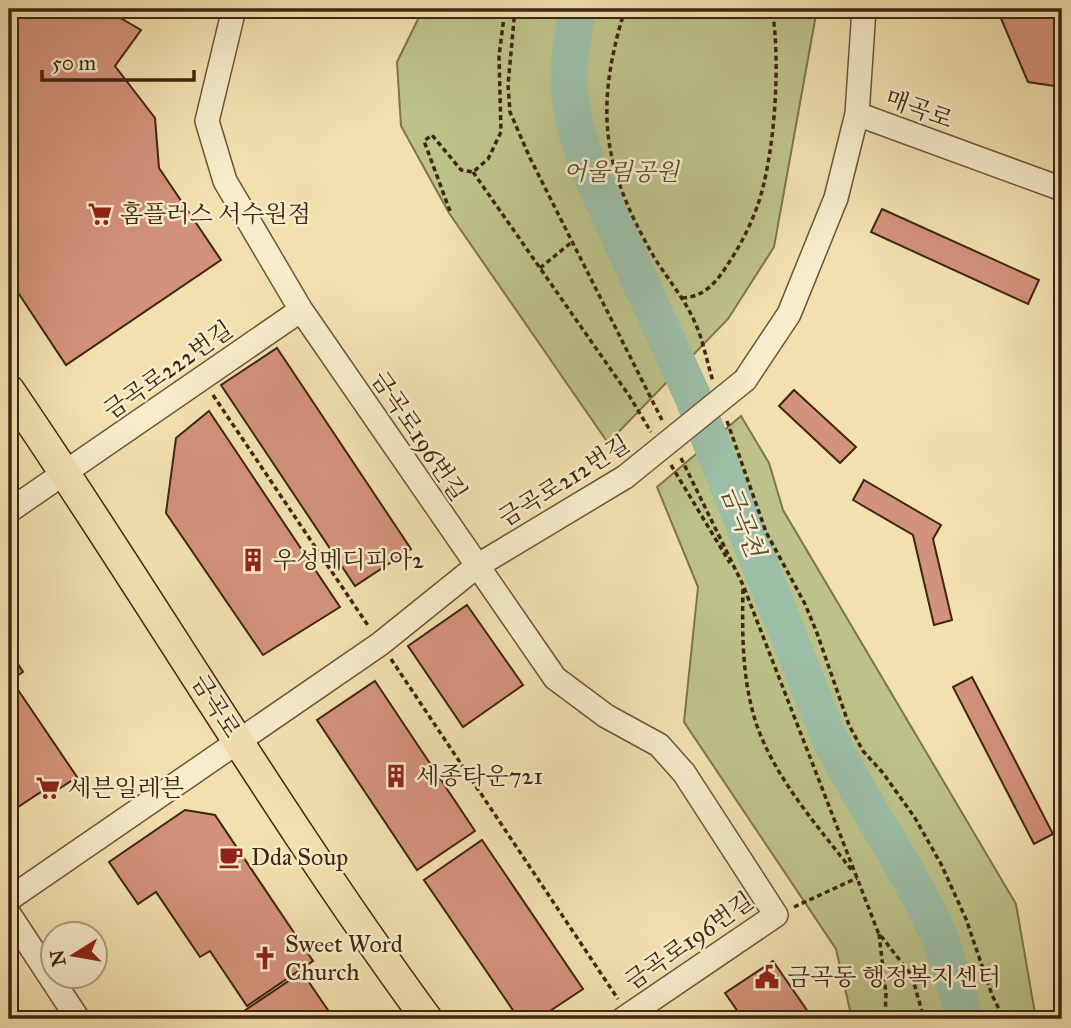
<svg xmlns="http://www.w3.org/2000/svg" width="1071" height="1028" font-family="'IM FELL Great Primer','Noto Serif KR',serif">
  <rect width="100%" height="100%" fill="#f2e1af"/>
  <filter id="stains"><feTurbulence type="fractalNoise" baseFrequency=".00286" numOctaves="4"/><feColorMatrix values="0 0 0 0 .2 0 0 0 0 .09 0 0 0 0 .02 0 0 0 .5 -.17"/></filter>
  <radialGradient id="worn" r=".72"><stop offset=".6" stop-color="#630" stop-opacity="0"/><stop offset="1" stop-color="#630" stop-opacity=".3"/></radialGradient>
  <path fill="#bdc289" stroke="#7e744d" stroke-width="2" d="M423,9H817L774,247L728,319L608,443L449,213L401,126L397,62Z
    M741,416L769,463L783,510L1016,904L1036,1019H852L836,949L684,722L698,587L657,487Z"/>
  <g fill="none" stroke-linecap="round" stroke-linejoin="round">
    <path stroke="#9cbea7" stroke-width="37" d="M577,9L569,65V90L575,127L589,170L692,395L828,735C861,802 906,863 937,932C949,960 957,990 964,1019"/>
  </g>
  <path fill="#d3927b" stroke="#3f2611" stroke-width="2" d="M9,9H105L141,30L115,66L155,118L159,168L221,260L66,365L9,279Z
    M997,9H1062V87L1028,82Z
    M882,209L1039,280L1028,304L871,232Z
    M277,348L411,549L355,586L221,385Z
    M794,390L856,447L840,463L779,406Z
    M209,411L340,607L263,655L166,513L176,438Z
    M864,480L941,525L933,539L952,620L934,625L913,535L853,500Z
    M467,605L523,685L463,727L408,646Z
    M9,650L23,672L9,681Z
    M972,677L1053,834L1034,844L953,687Z
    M12,681L77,777L45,798L41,792L9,813V683Z
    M375,681L475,831L417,870L317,720Z
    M185,810L215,815L313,961L247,1006L210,951L200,957L156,892L138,904L109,862Z
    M482,840L583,989L538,1019H519L424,880Z
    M773,961L813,1019H743L725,993Z
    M302,972L334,1019H232Z"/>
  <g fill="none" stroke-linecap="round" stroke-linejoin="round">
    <g stroke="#6c5538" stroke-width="26">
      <path id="minor" d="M234,9L207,121L225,181L301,310L555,678L606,716L659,745L684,773L776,915L623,1019
        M857,114L1062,189
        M745,380L789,314L836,198L857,114L864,9
        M9,511L301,310
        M9,899L380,644L477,566L625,477
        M9,914L78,1019"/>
    </g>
    <g stroke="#3f2611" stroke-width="33">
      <path id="major" d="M9,390C151,598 278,816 427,1019"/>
    </g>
    <path stroke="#3f2611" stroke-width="3.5" stroke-dasharray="5 3.5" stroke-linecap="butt" d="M515,9L508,85L510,112L530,158L662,420
      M625,9C594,110 602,166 654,257C668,280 686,300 696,325C704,343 707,363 713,381
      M473,172L630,397L651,432
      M450,211L424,141L432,135L461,170L473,172L488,159L501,132L499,56L505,9
      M540,268L573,241
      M682,298C706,297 718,280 730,261C741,244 750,226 757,207C775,157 781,61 772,9
      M213,395L369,627
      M727,421L766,532L805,604L817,633L849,725L863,751L883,773L915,818L941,864L966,919L992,995L1004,1019
      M681,458L743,585L878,932L912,976L924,1019
      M671,465L730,563
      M743,589C742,634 742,679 756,723C775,779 818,826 853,872
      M391,659L618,999
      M794,907L857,878
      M879,934L886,994L885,1019"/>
    <use href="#minor" stroke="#f7eccb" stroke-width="23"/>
    <use href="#major" stroke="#f2e1af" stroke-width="30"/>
    <g stroke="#6c5538" stroke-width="26" stroke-linecap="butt">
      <path id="minor-bridge" d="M625,477L745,380"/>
    </g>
    <use href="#minor-bridge" stroke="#f7eccb" stroke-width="23"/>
  </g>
  <defs>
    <g id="supermarket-bare" transform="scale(1.89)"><path d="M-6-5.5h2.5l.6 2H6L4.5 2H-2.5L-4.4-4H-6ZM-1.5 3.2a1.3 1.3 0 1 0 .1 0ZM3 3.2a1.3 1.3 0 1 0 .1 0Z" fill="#8f2418" stroke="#f7eccb" stroke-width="2.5" paint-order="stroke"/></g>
    <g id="building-bare" transform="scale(1.89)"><path d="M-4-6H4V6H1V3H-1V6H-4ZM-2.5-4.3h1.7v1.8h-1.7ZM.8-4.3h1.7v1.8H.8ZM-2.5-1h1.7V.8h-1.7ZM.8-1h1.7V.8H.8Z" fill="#8f2418" stroke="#f7eccb" stroke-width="2.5" paint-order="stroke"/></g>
    <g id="cafe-bare" transform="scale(1.89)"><path d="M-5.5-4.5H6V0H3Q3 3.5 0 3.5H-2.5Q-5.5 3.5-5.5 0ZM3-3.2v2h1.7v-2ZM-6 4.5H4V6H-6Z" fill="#8f2418" stroke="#f7eccb" stroke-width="2.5" paint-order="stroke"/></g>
    <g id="church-bare" transform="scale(1.89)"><path d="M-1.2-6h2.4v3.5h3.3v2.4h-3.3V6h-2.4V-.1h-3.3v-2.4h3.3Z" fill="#8f2418" stroke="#f7eccb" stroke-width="2.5" paint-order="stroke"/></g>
    <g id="civic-bare" transform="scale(1.89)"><path d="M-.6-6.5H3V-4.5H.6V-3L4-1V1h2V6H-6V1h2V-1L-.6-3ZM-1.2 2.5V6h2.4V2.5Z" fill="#8f2418" stroke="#f7eccb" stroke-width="2.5" paint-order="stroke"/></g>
  </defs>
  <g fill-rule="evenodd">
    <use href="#supermarket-bare" x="100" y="214"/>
    <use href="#building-bare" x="253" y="560"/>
    <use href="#building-bare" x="396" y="776"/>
    <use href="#supermarket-bare" x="48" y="788"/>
    <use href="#cafe-bare" x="231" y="857"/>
    <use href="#church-bare" x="265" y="958"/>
    <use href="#civic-bare" x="767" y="977"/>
  </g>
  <g text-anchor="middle" stroke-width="5" stroke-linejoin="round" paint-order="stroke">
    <g font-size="24" fill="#3f2611" stroke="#f7eccb">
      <text transform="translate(919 109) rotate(20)" y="8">매곡로</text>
      <text transform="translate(168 370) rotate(-35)" y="8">금곡로222번길</text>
      <text transform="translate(419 436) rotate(56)" y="8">금곡로196번길</text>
      <text transform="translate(564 481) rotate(-32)" y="8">금곡로212번길</text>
      <text transform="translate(216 706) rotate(58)" y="8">금곡로</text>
      <text transform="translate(689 941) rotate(-35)" y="8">금곡로196번길</text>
    </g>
    <g font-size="24" font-style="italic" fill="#5e4d2f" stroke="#f7eccb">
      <text x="621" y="180">어울림공원</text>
    </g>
    <g font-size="24" fill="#3f2611" stroke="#f7eccb" text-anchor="start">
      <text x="120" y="222">홈플러스 서수원점</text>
      <text x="273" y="568">우성메디피아2</text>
      <text x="416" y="784">세종타운721</text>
      <text x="68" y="796">세븐일레븐</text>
      <text x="251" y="865">Dda Soup</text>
      <text x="285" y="952">Sweet Word<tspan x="285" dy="28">Church</tspan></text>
      <text x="787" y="985">금곡동 행정복지센터</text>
    </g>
    <g font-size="26" font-style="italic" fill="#564c36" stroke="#f7eccb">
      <text transform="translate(743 521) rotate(68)" y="9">금곡천</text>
    </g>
  </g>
  <rect width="1071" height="1028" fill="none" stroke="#f2e1af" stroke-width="35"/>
  <rect x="10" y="10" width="1050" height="1007" fill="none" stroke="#3f2611" stroke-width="3.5"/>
  <rect x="18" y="18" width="1036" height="993" fill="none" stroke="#3f2611" stroke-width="2"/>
  <g transform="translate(74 955) rotate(259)"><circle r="33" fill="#f7eccb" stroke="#ad9d81" stroke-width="2"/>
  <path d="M0-5L12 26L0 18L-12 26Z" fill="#8f2418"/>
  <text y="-10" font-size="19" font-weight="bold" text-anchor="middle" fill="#3f2611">N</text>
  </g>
  <path d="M42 70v10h152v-10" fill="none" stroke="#3f2611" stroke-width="3.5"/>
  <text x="52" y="70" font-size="21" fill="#3f2611" stroke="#f7eccb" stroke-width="5" paint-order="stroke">50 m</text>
  <rect width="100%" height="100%" filter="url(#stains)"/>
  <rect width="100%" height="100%" fill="url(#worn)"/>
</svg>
